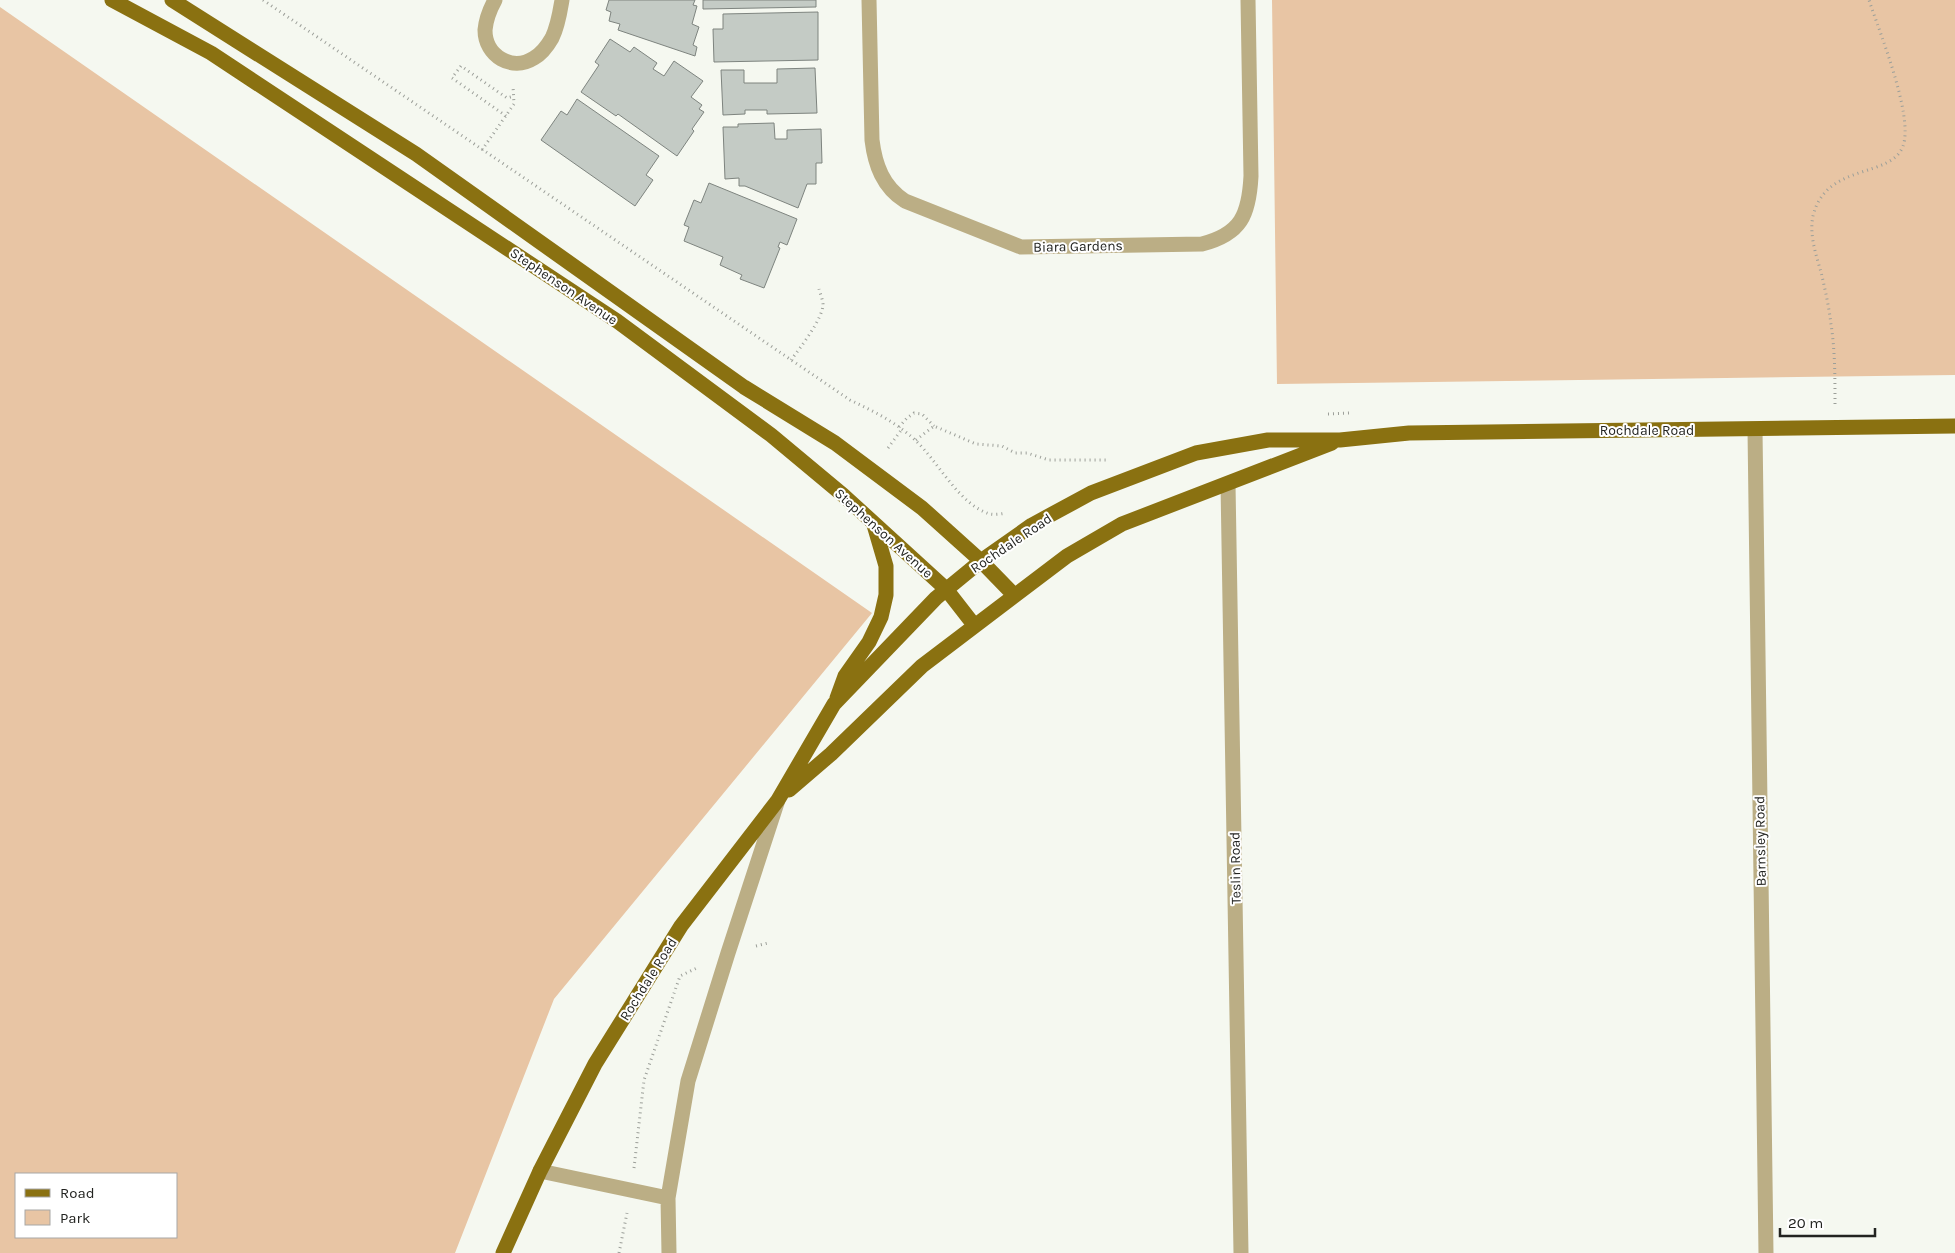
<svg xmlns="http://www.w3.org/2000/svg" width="1955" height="1253" font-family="Karla,sans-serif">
  <rect width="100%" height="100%" fill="#f5f8f0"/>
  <path fill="#e8c5a4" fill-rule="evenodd" d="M1272,0H1955V375L1277,384Z
    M0,7L872,613L554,999L455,1253H0ZM176,1174V1237H16V1174Z"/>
  <path fill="#c4cbc5" stroke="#7e847f" d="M609,0H695L693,5L697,6L692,24L699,27L693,45L697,47L695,56L618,30L620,24L609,21L611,12L606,10Z
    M703,0H816V7L703,9Z
    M818,12V60L714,62L713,29H723V14Z
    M610,39L630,52L634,47L657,63L653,69L664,76L674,61L703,81L691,97L702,105L699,109L704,112L692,129L694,131L677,156L618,114L616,116L581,92L599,65L595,62Z
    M815,68L817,113L767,114V110H745V114L723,115L721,70H744V83H777V69Z
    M577,99L659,156L646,175L653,180L635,206L541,140L561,111L567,115Z
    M774,123L775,139H787V130L821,129L822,163H816V184H807L798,208L745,186H739V178L725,179L723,127H738V124Z
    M709,183L797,219L787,245L780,242L778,247L780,248L764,288L740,279L742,275L720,265L723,257L684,241L689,227L684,225L694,200L701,203Z"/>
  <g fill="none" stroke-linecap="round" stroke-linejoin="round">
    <path stroke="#9c9f99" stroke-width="3" stroke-dasharray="1 4" stroke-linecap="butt" d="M263,0L850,400C873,411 896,422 915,440C938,461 959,505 990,514C995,515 1001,514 1006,513
      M506,116L452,78L461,66L507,98L514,96
      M482,150L514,104L513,86
      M791,360C800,348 822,320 823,305C823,300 820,293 819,289
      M1835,404C1835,377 1835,350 1831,324C1829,307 1825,289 1821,272C1816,255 1809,234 1813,216C1826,162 1891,179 1903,146C1914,116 1879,31 1869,0
      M1328,414L1350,413
      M899,427L907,418L914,413L922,414L934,426
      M916,440L934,426L976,444L1002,446L1015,453H1027L1049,460H1109
      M888,448L902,429
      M756,946L768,943
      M634,1168L644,1080L680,976L699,967
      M619,1253L627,1213"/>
    <path stroke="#bbae85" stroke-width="15" d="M495,0C490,9 486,19 485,30C485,56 512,72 534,58C541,54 548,45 552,38C558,26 560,12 562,0
      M869,0L872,140C875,165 883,187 905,201L1021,247L1202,244C1241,234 1249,215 1251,176L1248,0
      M1755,430L1766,1253
      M1228,484L1241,1253
      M540,1171L668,1198
      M669,1253L668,1198L688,1081L728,953L777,803"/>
    <path stroke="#8a7111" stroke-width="15" d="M112,0L211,53L617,321L771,435L843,495L946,589L974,625
      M172,0L416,154L744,387L835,443L922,508L981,561L1014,595
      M837,698L845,676L869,642L881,617L886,595V566L874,525
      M789,790L831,754L922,666L1067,556L1122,524L1332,443
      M503,1253L540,1171L595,1064L681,926L778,800L834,704L936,598L981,561L1032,525L1091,493L1196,453L1268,440H1340L1409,433L1955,426"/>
  </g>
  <g text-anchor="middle" stroke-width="4" stroke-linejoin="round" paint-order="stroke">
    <g font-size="14" fill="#222320" stroke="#fff">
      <text transform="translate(1078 246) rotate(-1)" y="5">Biara Gardens</text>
      <text transform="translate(564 286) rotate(34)" y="5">Stephenson Avenue</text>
      <text x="1647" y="435">Rochdale Road</text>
      <text transform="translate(884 533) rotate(42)" y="5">Stephenson Avenue</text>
      <text transform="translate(1011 543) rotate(-34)" y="5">Rochdale Road</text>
      <text transform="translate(1760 841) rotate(-91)" y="5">Barnsley Road</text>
      <text transform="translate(1235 868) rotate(-91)" y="5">Teslin Road</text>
      <text transform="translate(648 979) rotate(-58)" y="5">Rochdale Road</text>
    </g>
  </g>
  <rect x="15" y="1173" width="162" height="65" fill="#ffffff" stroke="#a7a7a6"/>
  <rect x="25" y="1189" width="25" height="8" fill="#8a7111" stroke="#a7a7a6"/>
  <text x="60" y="1198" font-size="15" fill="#222320">Road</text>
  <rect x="25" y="1210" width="25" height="15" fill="#e8c5a4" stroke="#a7a7a6"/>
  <text x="60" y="1223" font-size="15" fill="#222320">Park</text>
  <path d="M1780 1228v8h95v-8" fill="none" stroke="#222320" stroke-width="2.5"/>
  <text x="1788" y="1228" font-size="15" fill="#222320" stroke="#ffffff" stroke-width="4" paint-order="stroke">20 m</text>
</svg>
